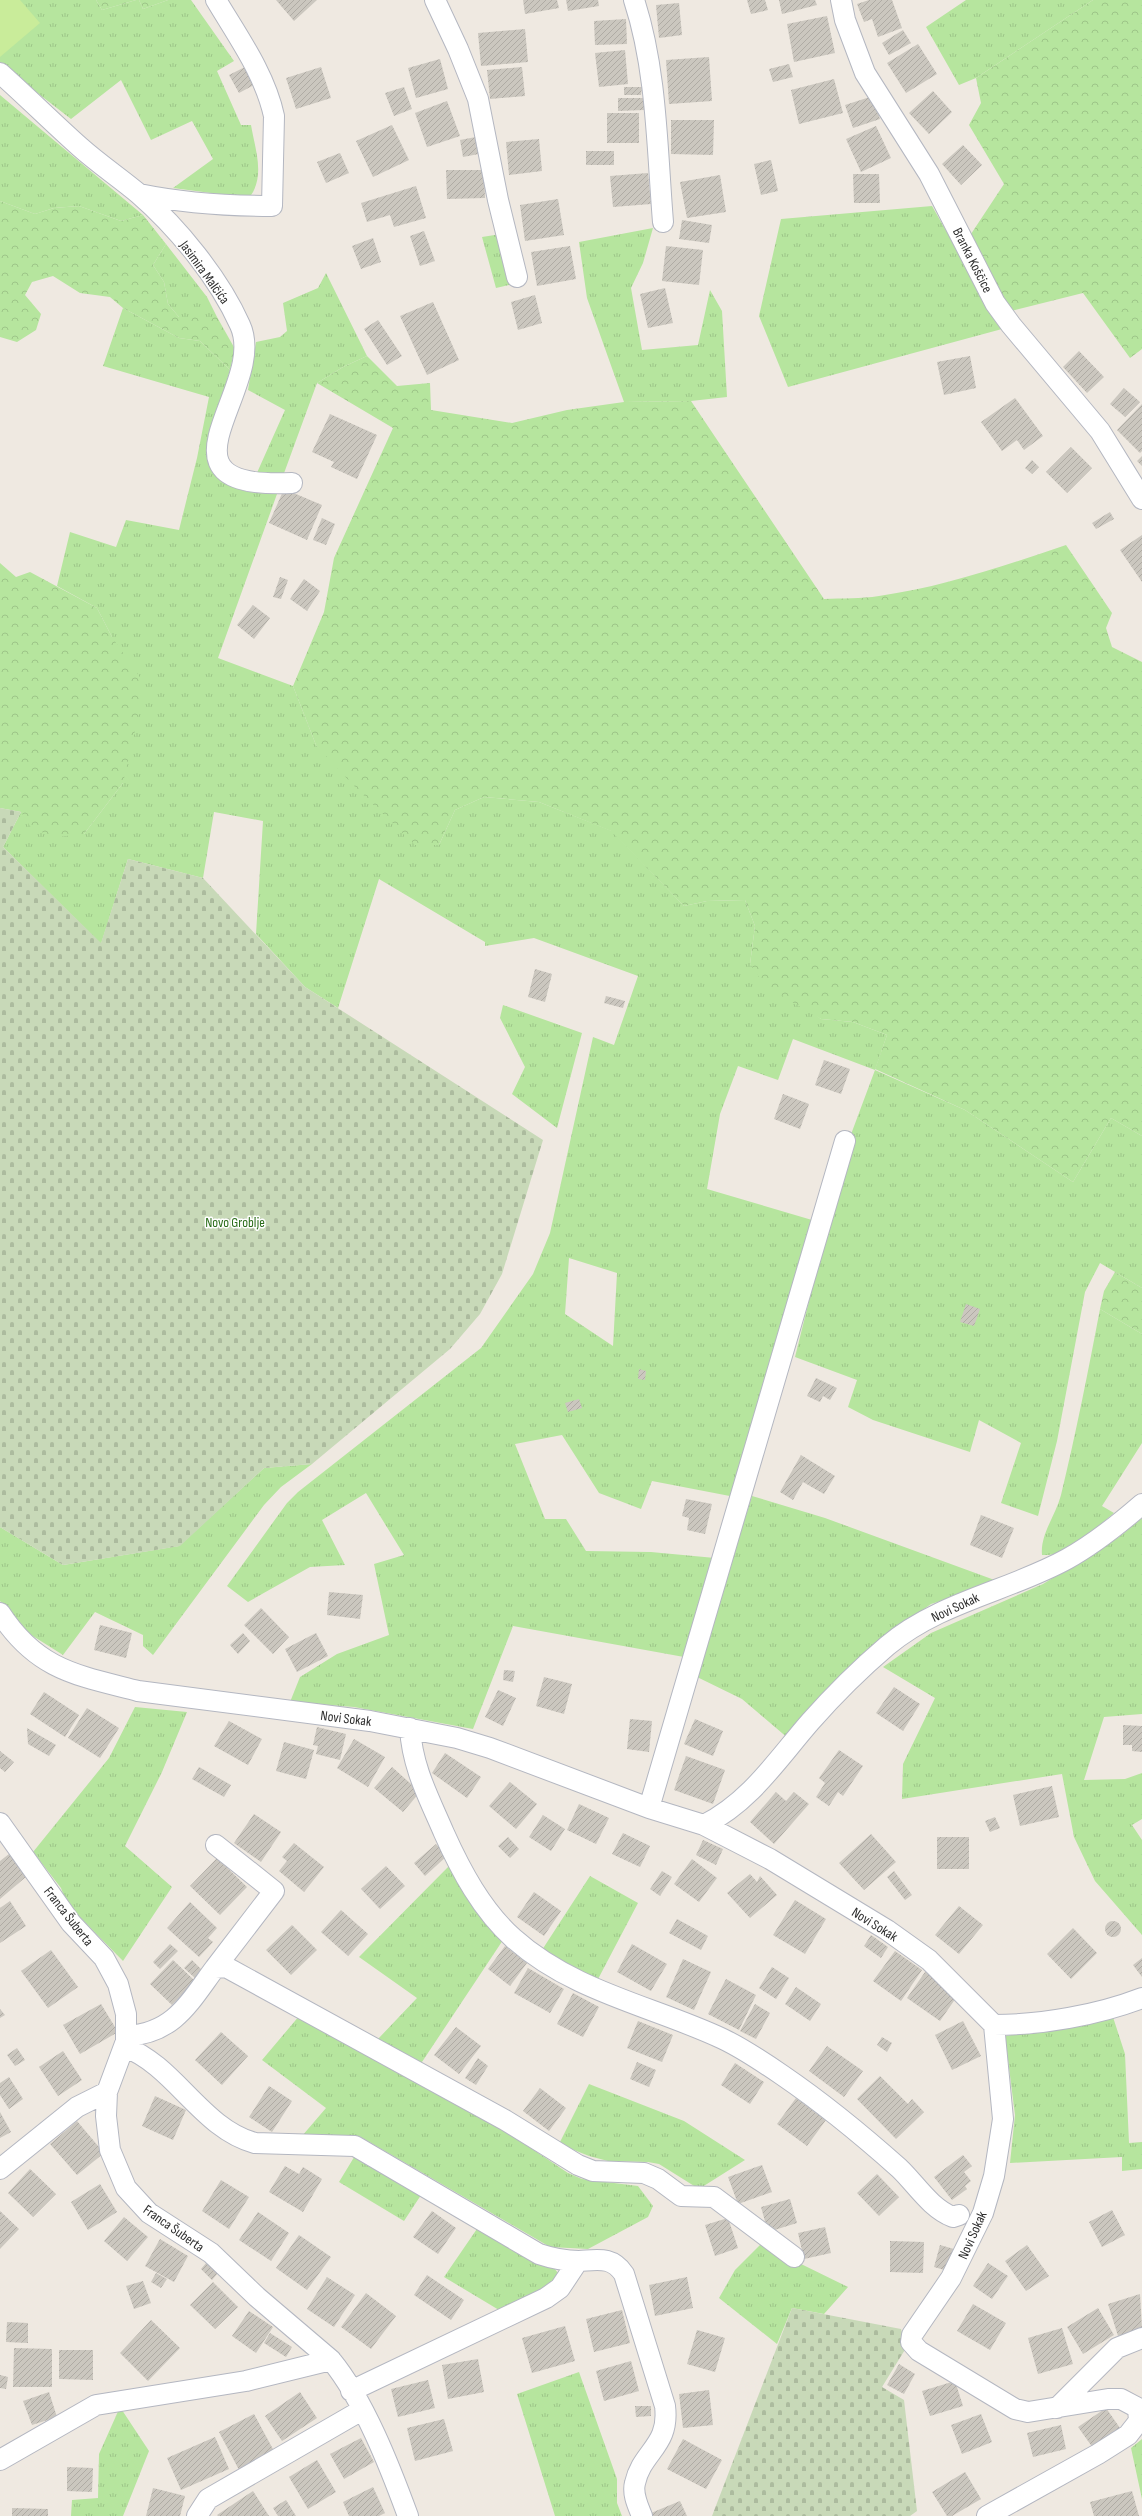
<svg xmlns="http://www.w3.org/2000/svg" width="1142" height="2516" font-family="'Sofia Sans Condensed',sans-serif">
  <defs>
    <pattern id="grass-tufts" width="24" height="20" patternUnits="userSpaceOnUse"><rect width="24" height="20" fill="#b6e59e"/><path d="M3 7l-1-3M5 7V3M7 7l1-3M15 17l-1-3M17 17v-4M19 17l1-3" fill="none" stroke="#9dc588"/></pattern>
    <pattern id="forest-crowns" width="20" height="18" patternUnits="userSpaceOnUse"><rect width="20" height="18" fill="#b6e59e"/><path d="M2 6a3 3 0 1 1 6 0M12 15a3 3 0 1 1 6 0" fill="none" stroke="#9dc588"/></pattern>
    <pattern id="cemetery-stones" width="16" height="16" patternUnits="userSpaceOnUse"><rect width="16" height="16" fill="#c8d9b8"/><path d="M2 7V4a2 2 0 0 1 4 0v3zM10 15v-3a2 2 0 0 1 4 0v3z" fill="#acbb9e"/></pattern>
    <pattern id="building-hatch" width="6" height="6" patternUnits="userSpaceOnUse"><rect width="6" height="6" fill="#cbc7bf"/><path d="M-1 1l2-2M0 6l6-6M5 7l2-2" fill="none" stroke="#afaba4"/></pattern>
  </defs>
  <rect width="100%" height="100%" fill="#efe9e1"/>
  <path fill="url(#grass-tufts)" fill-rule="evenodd" d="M0,0H96L102,10L136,0H139L143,9L168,0H191L234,61L217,71L241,125H251C255,149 266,177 249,198L173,188L213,159L192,121L151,140L121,80L71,119L0,64Z
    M966,0H1093L976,78L959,85L926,27Z
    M0,95L143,215L121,221L79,206L54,208L35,214L0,201Z
    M932,206L1002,329L788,387L759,316L781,219Z
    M653,228L643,263L631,288L642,350L698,345L710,290L722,311L727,397L691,401L624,402L587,298L579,242Z
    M501,234L513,284L496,288L482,237Z
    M166,244L207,297L217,317H179L168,304L164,282L153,265Z
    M326,273L367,356L343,367L317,383L283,476L256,475L285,410L248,390L256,342L280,337L287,331L283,303L318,288Z
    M123,308L179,338L200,341L230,370L209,441V460C235,492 236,492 277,494L218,658L293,686L316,745L439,845L455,810L484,797L539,802L612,831L684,906L707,901L745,900L755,926L750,964L821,1019L853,1022L887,1035L875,1070L965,1110L1073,1182L1111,1118L1142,1136V1288L1100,1263L1085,1292L1057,1441L1038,1516L1001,1503L1021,1443L979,1420L970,1452L873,1420L848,1407L857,1380L795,1357L850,1137L875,1070L793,1039L778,1080L738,1066L720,1114L707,1189L812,1220L735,1497L652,1481L641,1509L599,1493L562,1435L515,1444L545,1519H566L586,1551L651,1552L715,1558L684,1657L513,1626L473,1729L354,1707L290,1702L300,1677L337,1654L389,1635L374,1564L404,1555L366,1493L322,1520L345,1565L310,1567L248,1602L227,1586L287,1503L298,1492L481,1348L533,1274L550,1233L593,1037L614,1045L638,976L534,938L485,946V942L379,879L338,1008L305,987L256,934L263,821L214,812L203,878L128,859L101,944L3,847L21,812L84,834L123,783L112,637L97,608L57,586L70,532L116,547L126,520L179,530L197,458L209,397L103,366ZM569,1258L617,1273L613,1346L565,1314Z
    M503,1005L582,1033L557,1128L512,1094L525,1067L500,1018Z
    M1100,1309L1142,1334V1443L1102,1506L1114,1513C1093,1530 1070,1557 1042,1555C1040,1534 1056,1515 1061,1495C1076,1433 1088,1372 1100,1309Z
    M312,1464L281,1487L264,1505L153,1655L143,1646V1635L95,1612L63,1655L28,1633L0,1601V1527L63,1565L179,1546L264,1468Z
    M752,1496L825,1518L1000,1582L931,1604L887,1636L789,1739L742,1699L695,1676Z
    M1142,1518V1714L1104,1717L1084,1780L1125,1779L1142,1773V1819L1132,1825L1142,1840V1935L1095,1881L1074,1837L1062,1774L902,1799L903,1764L935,1698L883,1667L931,1633L1043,1584L1119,1537Z
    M135,1707L187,1712L162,1772L125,1846L172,1887L123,1961L67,1904L61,1888L33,1852L109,1758Z
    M451,1864L503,1940L420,2065L378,2039L417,1998L359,1957Z
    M590,1876L638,1903L597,1981L542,1950Z
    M1112,2014L1125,2054L1129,2143L1142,2142V2169L1122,2171V2157L1010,2163L1015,2115L1005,2036L1051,2029Z
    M300,2015L507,2132L568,2173L582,2179L638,2186L653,2206L648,2217L588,2249L550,2247L359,2136H302L326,2108L262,2060Z
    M589,2084L684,2121L745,2160L699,2189L659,2164L648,2162L608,2161L589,2156L559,2144Z
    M356,2154L423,2192L404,2221L339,2182Z
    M481,2223L554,2268L558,2273C551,2295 519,2302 499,2310L444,2277Z
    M764,2241L797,2262L848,2287L824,2314L792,2308L777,2344L719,2298L735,2270Z
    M579,2372L617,2479V2503L622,2516H555L517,2394Z
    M120,2407L149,2451L123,2516H71L72,2500L98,2498L99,2454Z
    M1142,2439V2499L1131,2448Z"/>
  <path fill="url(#forest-crowns)" d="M96,0H136L102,10Z
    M139,0H168L143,9Z
    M1093,0H1142V349L1130,358L1083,293L1007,312L971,234L1004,184L969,125L981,103L976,78Z
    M0,201L35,214L54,208L79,206L121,221L143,215L166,244L153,265L164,282L168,304L179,317H217L235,349L230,370L200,341L179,338L123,308L110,297L80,293L53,276L32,282L25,295L41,314L36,330L17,342L0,337Z
    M367,356L397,386L430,383L431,410L512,423L567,410L624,402L691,401L824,599C842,598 861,599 879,596C943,587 1004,566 1066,545L1112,613L1106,628L1112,647L1142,662V1136L1111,1118L1073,1182L965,1110L875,1069L887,1035L853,1022L821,1019L765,986L750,964L755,926L745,900L707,901L684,906L611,831L539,802L484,797L455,810L439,845H415L352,784L316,745L293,686L324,612L334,558L393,428L317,383L343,367Z
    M0,563L16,577L30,572L97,608L112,637L141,679V705L123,783L84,834L57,837L32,829L21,812L0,808Z
    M1115,1272L1142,1288V1334L1100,1309L1104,1291Z"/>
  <path fill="url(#cemetery-stones)" d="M0,808L21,812L3,847L101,943L128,859L203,878L305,987L543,1140L502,1274L480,1314L450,1349L312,1464L264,1468L180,1546L63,1565L0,1527Z
    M792,2308L901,2329L906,2348L882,2387L904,2400L917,2511L910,2516H712Z"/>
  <path fill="#c9ec9a" d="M0,0H20L40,23L0,57Z"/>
  <path fill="url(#building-hatch)" d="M276,0H317L294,21Z
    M523,0H557L559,8L525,14Z
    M566,0H598L599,6L568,11Z
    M747,0H765L768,10L751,14Z
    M779,0H815L817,5L782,14Z
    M869,0H892L902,28L878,37L872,19L864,22L857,4Z
    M679,3L682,35L659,38L656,5Z
    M827,16L835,53L794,62L787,24Z
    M626,19L627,44L595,45L594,21Z
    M525,29L528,62L481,66L478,33Z
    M903,30L911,43L889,55L882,43Z
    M918,44L937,74L906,93L887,63Z
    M625,50L628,84L599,87L595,53Z
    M709,57L712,101L669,104L666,60Z
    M440,59L448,89L416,98L408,68Z
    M789,64L793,77L773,82L769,69Z
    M245,67L254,85L239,93L229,75Z
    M321,67L331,98L296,109L286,78Z
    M522,67L525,96L490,99L487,70Z
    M834,79L843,113L799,124L791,90Z
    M404,87L412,109L394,116L385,93Z
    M624,87H642L641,95H624Z
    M933,91L952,112L929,134L909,113Z
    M873,96L880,119L853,128L845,105Z
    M618,98H644V110L618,111Z
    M447,101L460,136L427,147L415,113Z
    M607,113H639V143H607Z
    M671,120H714L713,155L671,154Z
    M392,125L409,160L373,177L356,141Z
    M876,126L891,158L861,172L846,139Z
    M481,136L484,153L463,157L460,140Z
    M539,139L542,171L509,175L506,142Z
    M963,145L982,165L961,185L942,164Z
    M586,151H614V165H586Z
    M340,153L349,173L326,183L317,162Z
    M771,160L778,191L761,195L754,164Z
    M446,170H484L485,198L447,199Z
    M648,173L651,204L613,207L610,176Z
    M853,174H879L880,203H854Z
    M720,175L726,212L687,218L680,182Z
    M416,186L426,218L394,227L390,215L367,222L361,203Z
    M558,199L564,235L525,241L520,205Z
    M682,220L712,225L709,243L679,239Z
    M424,231L435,261L420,266L410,236Z
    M373,238L381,262L361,269L352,246Z
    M570,246L576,279L537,286L531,252Z
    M666,246L703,250L699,285L662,281Z
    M665,288L673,323L648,328L640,294Z
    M535,295L542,323L518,330L511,302Z
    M433,302L459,360L427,375L400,316Z
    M378,320L402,356L387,365L364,329Z
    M1079,351L1104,377L1087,393L1063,367Z
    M970,356L976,388L944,395L937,362Z
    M1124,388L1140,402L1125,417L1110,404Z
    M1015,398L1043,436L1024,450L1017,440L1002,451L981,422Z
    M1142,404V451L1140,453L1117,430Z
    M330,414L377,435L357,479L331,467L334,462L312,452Z
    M1071,447L1092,468L1067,493L1046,472Z
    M1142,456V466L1137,461Z
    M1032,460L1039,467L1032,474L1025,468Z
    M284,489L322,505L307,540L269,523Z
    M1110,512L1114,519L1096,529L1092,523Z
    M322,518L335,524L326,545L313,540Z
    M1142,535V582L1120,550Z
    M280,577L288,580L281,599L273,597Z
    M304,579L320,591L307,611L290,599Z
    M253,605L270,618L254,639L237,625Z
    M535,969L552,974L545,1002L528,997Z
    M606,996L625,1001L623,1008L604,1003Z
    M824,1060L850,1069L841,1094L815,1085Z
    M783,1094L809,1104L800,1129L774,1119Z
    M966,1304L980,1309L974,1326L960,1322Z
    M639,1369L646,1371L645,1380L638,1379Z
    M816,1378L837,1388L830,1400L823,1396L820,1402L807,1396Z
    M579,1399L582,1408L568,1412L565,1403Z
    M801,1455L835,1476L824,1494L803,1482L793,1500L780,1492Z
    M686,1499L712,1504L705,1534L687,1530L689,1518L682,1516Z
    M981,1515L1014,1528L1002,1558L970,1545Z
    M329,1592L363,1595L360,1619L327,1615Z
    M261,1608L289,1637L273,1654L244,1625Z
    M100,1625L132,1633L126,1658L94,1650Z
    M243,1633L250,1641L238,1654L230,1645Z
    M316,1633L328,1656L297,1672L285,1649Z
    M504,1670L515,1671L513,1682L503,1680Z
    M544,1677L572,1684L564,1714L536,1706Z
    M894,1687L920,1704L903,1731L876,1713Z
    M498,1690L516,1698L503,1726L485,1717Z
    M44,1692L79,1715L65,1737L30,1714Z
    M87,1708L119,1728L100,1758L68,1738Z
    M630,1719L652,1721L649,1752L627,1749Z
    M695,1719L723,1731L713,1756L684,1744Z
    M229,1721L262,1739L248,1765L214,1746Z
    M1123,1725L1142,1726V1752L1132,1751V1745H1123Z
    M317,1727L346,1734L340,1760L316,1754L318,1746L313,1745Z
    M27,1728L56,1745L49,1756L28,1744Z
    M354,1739L385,1757L368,1787L337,1768Z
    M284,1742L314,1750L306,1779L276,1771Z
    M839,1750L863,1766L843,1796L838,1792L829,1806L816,1797L825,1783L819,1778Z
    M0,1751L14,1762L5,1772L0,1768Z
    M445,1753L481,1777L467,1798L432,1773Z
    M686,1756L725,1770L713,1804L674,1790Z
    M199,1767L231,1785L224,1797L192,1779Z
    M392,1767L420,1792L403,1812L374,1788Z
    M510,1782L537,1804L516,1829L489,1806Z
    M1052,1786L1059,1817L1020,1826L1013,1795Z
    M776,1792L786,1801L794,1792L809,1804L774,1844L750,1822Z
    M579,1804L609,1818L596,1844L567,1830Z
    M254,1814L281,1832L261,1862L234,1843Z
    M543,1815L565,1829L551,1851L529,1837Z
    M995,1817L1000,1828L990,1832L985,1821Z
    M623,1833L650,1846L640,1867L612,1854Z
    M871,1834L896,1862L864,1890L839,1863Z
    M508,1837L519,1849L510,1858L498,1846Z
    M937,1837H969V1869H937Z
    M703,1840L723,1849L716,1865L696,1855Z
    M294,1843L324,1867L304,1892L279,1871L287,1861L282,1857Z
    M436,1844L447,1856L425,1876L414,1863Z
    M9,1854L27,1876L0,1899V1861Z
    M217,1858L247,1887L220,1915L190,1886Z
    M692,1859L717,1878L699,1902L674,1884Z
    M386,1866L405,1886L380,1909L361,1889Z
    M662,1871L672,1877L660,1896L650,1889Z
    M894,1871L912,1895L905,1900L887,1877Z
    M750,1874L757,1882L760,1876L777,1895L750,1918L727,1893Z
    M534,1892L561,1911L544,1936L517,1917Z
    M795,1900L826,1919L805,1954L773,1935Z
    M10,1901L26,1926L0,1943V1908Z
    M190,1902L217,1928L208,1938L213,1942L199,1957L167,1928Z
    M959,1906L983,1925L959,1954L935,1935Z
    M341,1910L368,1934L348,1956L321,1932Z
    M677,1919L708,1936L701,1950L669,1933Z
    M1105 1929a8 8 0 1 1 16 0a8 8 0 1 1-16 0Z
    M292,1925L317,1950L291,1975L266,1950Z
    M1073,1928L1097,1953L1071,1979L1047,1954Z
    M871,1935L888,1947L881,1958L864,1946Z
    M170,1944L178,1951L160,1969L153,1962Z
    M632,1944L667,1964L651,1991L617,1972Z
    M505,1946L527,1963L510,1986L488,1969Z
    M51,1950L78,1987L48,2008L21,1971Z
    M895,1951L922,1970L901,2001L873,1981Z
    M1142,1958V1977L1133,1965Z
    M683,1959L711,1972L694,2010L666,1997Z
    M173,1960L195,1981L172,2005L150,1984Z
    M192,1960L203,1971L195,1978L184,1968Z
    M772,1967L789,1978L776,1999L759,1988Z
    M528,1968L564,1989L550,2013L514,1993Z
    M925,1972L958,1995L940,2021L907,1998Z
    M726,1979L756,1995L739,2030L708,2014Z
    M796,1987L821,2004L810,2021L785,2004Z
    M573,1993L599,2007L583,2037L557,2024Z
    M101,2004L118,2032L80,2054L63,2025Z
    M755,2004L770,2013L756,2039L740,2031Z
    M0,2009L5,2015L0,2018Z
    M638,2021L673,2035L662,2062L627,2048Z
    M963,2021L981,2056L952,2070L935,2035Z
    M456,2027L481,2046L459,2074L434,2055Z
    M221,2032L248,2056L222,2085L195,2060Z
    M882,2037L892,2043L887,2052L877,2045Z
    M827,2046L863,2071L844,2097L809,2071Z
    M17,2048L25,2060L15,2066L7,2055Z
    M63,2051L82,2080L58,2096L39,2067Z
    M478,2058L488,2066L476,2085L465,2078Z
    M637,2062L656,2070L649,2087L630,2079Z
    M735,2063L764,2082L750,2104L721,2085Z
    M880,2076L908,2104L912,2099L924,2112L896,2139L857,2099Z
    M9,2077L23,2099L9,2109L0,2095V2083Z
    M269,2086L292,2101L272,2132L249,2117Z
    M540,2088L566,2108L549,2131L523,2111Z
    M155,2096L186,2110L173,2140L142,2126Z
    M796,2098L826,2120L807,2146L777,2124Z
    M0,2112L11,2132L0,2138Z
    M77,2121L104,2153L77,2175L50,2144Z
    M963,2155L972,2166L964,2172L971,2181L965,2186L967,2189L952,2200L934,2177Z
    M762,2165L772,2192L738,2204L728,2177Z
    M285,2166L299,2174L303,2167L322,2179L303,2212L269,2192Z
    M30,2169L56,2194L33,2217L8,2193Z
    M877,2174L899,2197L879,2216L857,2193Z
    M221,2180L249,2197L229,2229L202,2211Z
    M100,2184L117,2212L88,2230L71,2202Z
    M790,2199L797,2223L768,2232L761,2207Z
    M1112,2210L1125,2235L1102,2247L1089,2222Z
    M0,2211L19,2229L0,2249Z
    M432,2211L456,2228L438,2254L413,2237Z
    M258,2212L289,2233L271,2261L239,2240Z
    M124,2217L148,2237L127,2261L104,2241Z
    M728,2218L738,2248L715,2256L705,2225Z
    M825,2227L831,2253L804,2259L798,2233Z
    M299,2235L331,2257L307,2290L276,2268Z
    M160,2239L188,2256L174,2282L145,2266Z
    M890,2241L924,2242L923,2273L890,2272Z
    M940,2245L954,2249L948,2271L934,2267Z
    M1027,2245L1049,2276L1026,2291L1005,2261Z
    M207,2262L218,2273L212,2280L201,2269Z
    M988,2263L1008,2276L992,2299L973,2286Z
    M156,2273L167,2279L161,2288L151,2282Z
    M427,2275L464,2300L451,2320L414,2295Z
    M327,2277L355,2295L334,2327L307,2309Z
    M687,2277L693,2308L655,2316L649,2285Z
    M143,2281L151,2303L134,2309L126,2286Z
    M213,2282L238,2307L215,2329L190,2305Z
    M366,2293L396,2316L371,2349L341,2327Z
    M1140,2294L1142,2329L1118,2336L1108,2304Z
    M973,2304L1006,2323L990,2350L957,2331Z
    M1098,2308L1114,2335L1083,2354L1067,2327Z
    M622,2310L630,2343L594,2352L586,2319Z
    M249,2311L273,2327L256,2353L232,2336Z
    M151,2320L180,2348L148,2381L120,2353Z
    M7,2322L28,2323V2343L6,2342Z
    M565,2326L575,2361L532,2373L522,2338Z
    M1062,2328L1073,2364L1038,2374L1028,2338Z
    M697,2330L725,2338L715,2372L687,2364Z
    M270,2333L292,2347L286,2357L264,2343Z
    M14,2348L52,2349V2387H13Z
    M59,2350H93V2380L59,2379Z
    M478,2359L484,2392L448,2399L442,2365Z
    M631,2361L639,2391L604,2401L596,2371Z
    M899,2364L915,2374L904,2394L887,2385Z
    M0,2375L8,2377L6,2389L0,2388Z
    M428,2380L435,2408L398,2417L391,2389Z
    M955,2381L963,2406L930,2416L922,2391Z
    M709,2390L713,2425L683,2428L679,2394Z
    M49,2392L57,2417L32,2425L23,2401Z
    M300,2392L317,2418L282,2441L265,2416Z
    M635,2406H651V2416L636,2417Z
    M1106,2408L1120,2428L1093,2448L1078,2427Z
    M254,2414L274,2451L239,2470L219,2432Z
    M981,2414L992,2442L962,2454L951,2425Z
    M444,2419L453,2451L415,2461L407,2428Z
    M1061,2425L1066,2449L1033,2457L1027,2433Z
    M215,2437L229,2469L181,2490L167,2458Z
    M361,2438L374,2462L344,2479L330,2454Z
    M683,2439L722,2460L706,2489L667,2469Z
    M317,2460L336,2492L308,2509L289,2477Z
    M67,2467L93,2468L92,2492L67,2491Z
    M965,2472L981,2499L952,2516H947L932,2492Z
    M373,2487L385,2513L379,2516H349L343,2502Z
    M153,2488L185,2496L180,2516H146Z
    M253,2491L269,2516H218L217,2515Z
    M1132,2491L1139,2516H1094L1090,2502Z
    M286,2500L296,2516H278L273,2508Z
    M680,2501L687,2516H652L651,2513Z
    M12,2508L48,2509V2516H12Z"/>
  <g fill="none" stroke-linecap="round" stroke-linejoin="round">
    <g stroke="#b4b7c1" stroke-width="22">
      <path id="minor" d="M435,0L458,49L478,99L498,200L517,277
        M634,0C657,70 657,149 663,222
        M841,0L845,20L865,73L929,174L995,303L1011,325L1100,431L1142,499
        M0,73C27,97 53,123 80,147C99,164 120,178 139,194C178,228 219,278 240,325C269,388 141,490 292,483
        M139,194C183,203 227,206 272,206L274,116C265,74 238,37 216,0
        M0,1613C37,1670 76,1675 138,1691L370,1721L457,1738L490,1748L649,1808L704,1825L770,1859L887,1930L929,1960L994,2025L1003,2119L994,2176L983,2213L951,2278L912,2335L911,2342L919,2351L1015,2409L1028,2412L1108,2399H1121L1138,2408L1139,2421L1128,2435L1098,2454L987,2516
        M410,1728C412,1767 429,1798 444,1833C461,1871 482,1910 513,1938C573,1992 653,2006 723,2039C744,2049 763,2062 782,2075C823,2103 862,2135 899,2168C916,2184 930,2208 953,2217L959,2215
        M649,1808L845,1141
        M0,1823L71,1923L104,1958L118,1984L126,2014V2041L107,2092L106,2116L110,2150L126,2188L149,2213L211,2253L257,2297L331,2360C364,2400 390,2467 408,2516
        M704,1825C750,1802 777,1760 810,1722C833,1696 860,1669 887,1646C939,1602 1009,1591 1067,1559C1094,1544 1119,1524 1142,1504
        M215,1968L274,1891L216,1845
        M994,2025C1041,2025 1098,2015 1142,1998
        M127,2036C174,2033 189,2003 215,1968L226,1967L505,2120L578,2165L593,2171L644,2173L658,2179L681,2196L714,2197L794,2257
        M125,2047C175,2066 202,2129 255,2143L355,2146L539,2254C551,2258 566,2261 579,2261C598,2260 612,2256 624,2274L665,2406C670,2446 642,2451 635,2483C632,2494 638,2506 642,2516
        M0,2169L77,2107L107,2092
        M351,2391L546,2298L560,2288L578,2261
        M1057,2408L1117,2348L1142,2338
        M0,2460L96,2405L246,2381L331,2360
        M197,2516L208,2499L362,2410"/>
    </g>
    <use href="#minor" stroke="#fff" stroke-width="20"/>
  </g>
  <g text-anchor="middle" stroke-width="3" stroke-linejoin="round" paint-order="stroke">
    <g font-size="14" fill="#2e2e2e" stroke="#fff">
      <text transform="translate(973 260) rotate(63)" y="5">Branka Koščice</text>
      <text transform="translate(205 272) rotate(54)" y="5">Jasimira Malčića</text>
      <text transform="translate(955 1607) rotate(-25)" y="5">Novi Sokak</text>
      <text transform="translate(346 1718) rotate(7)" y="5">Novi Sokak</text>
      <text transform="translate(69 1916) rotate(52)" y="5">Franca Šuberta</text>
      <text transform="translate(875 1924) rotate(32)" y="5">Novi Sokak</text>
      <text transform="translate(174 2228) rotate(35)" y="5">Franca Šuberta</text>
      <text transform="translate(972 2235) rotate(-66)" y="5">Novi Sokak</text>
    </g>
    <g font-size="14" fill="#2c6e1b" stroke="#fff">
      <text x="235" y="1227">Novo Groblje</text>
    </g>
  </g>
</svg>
